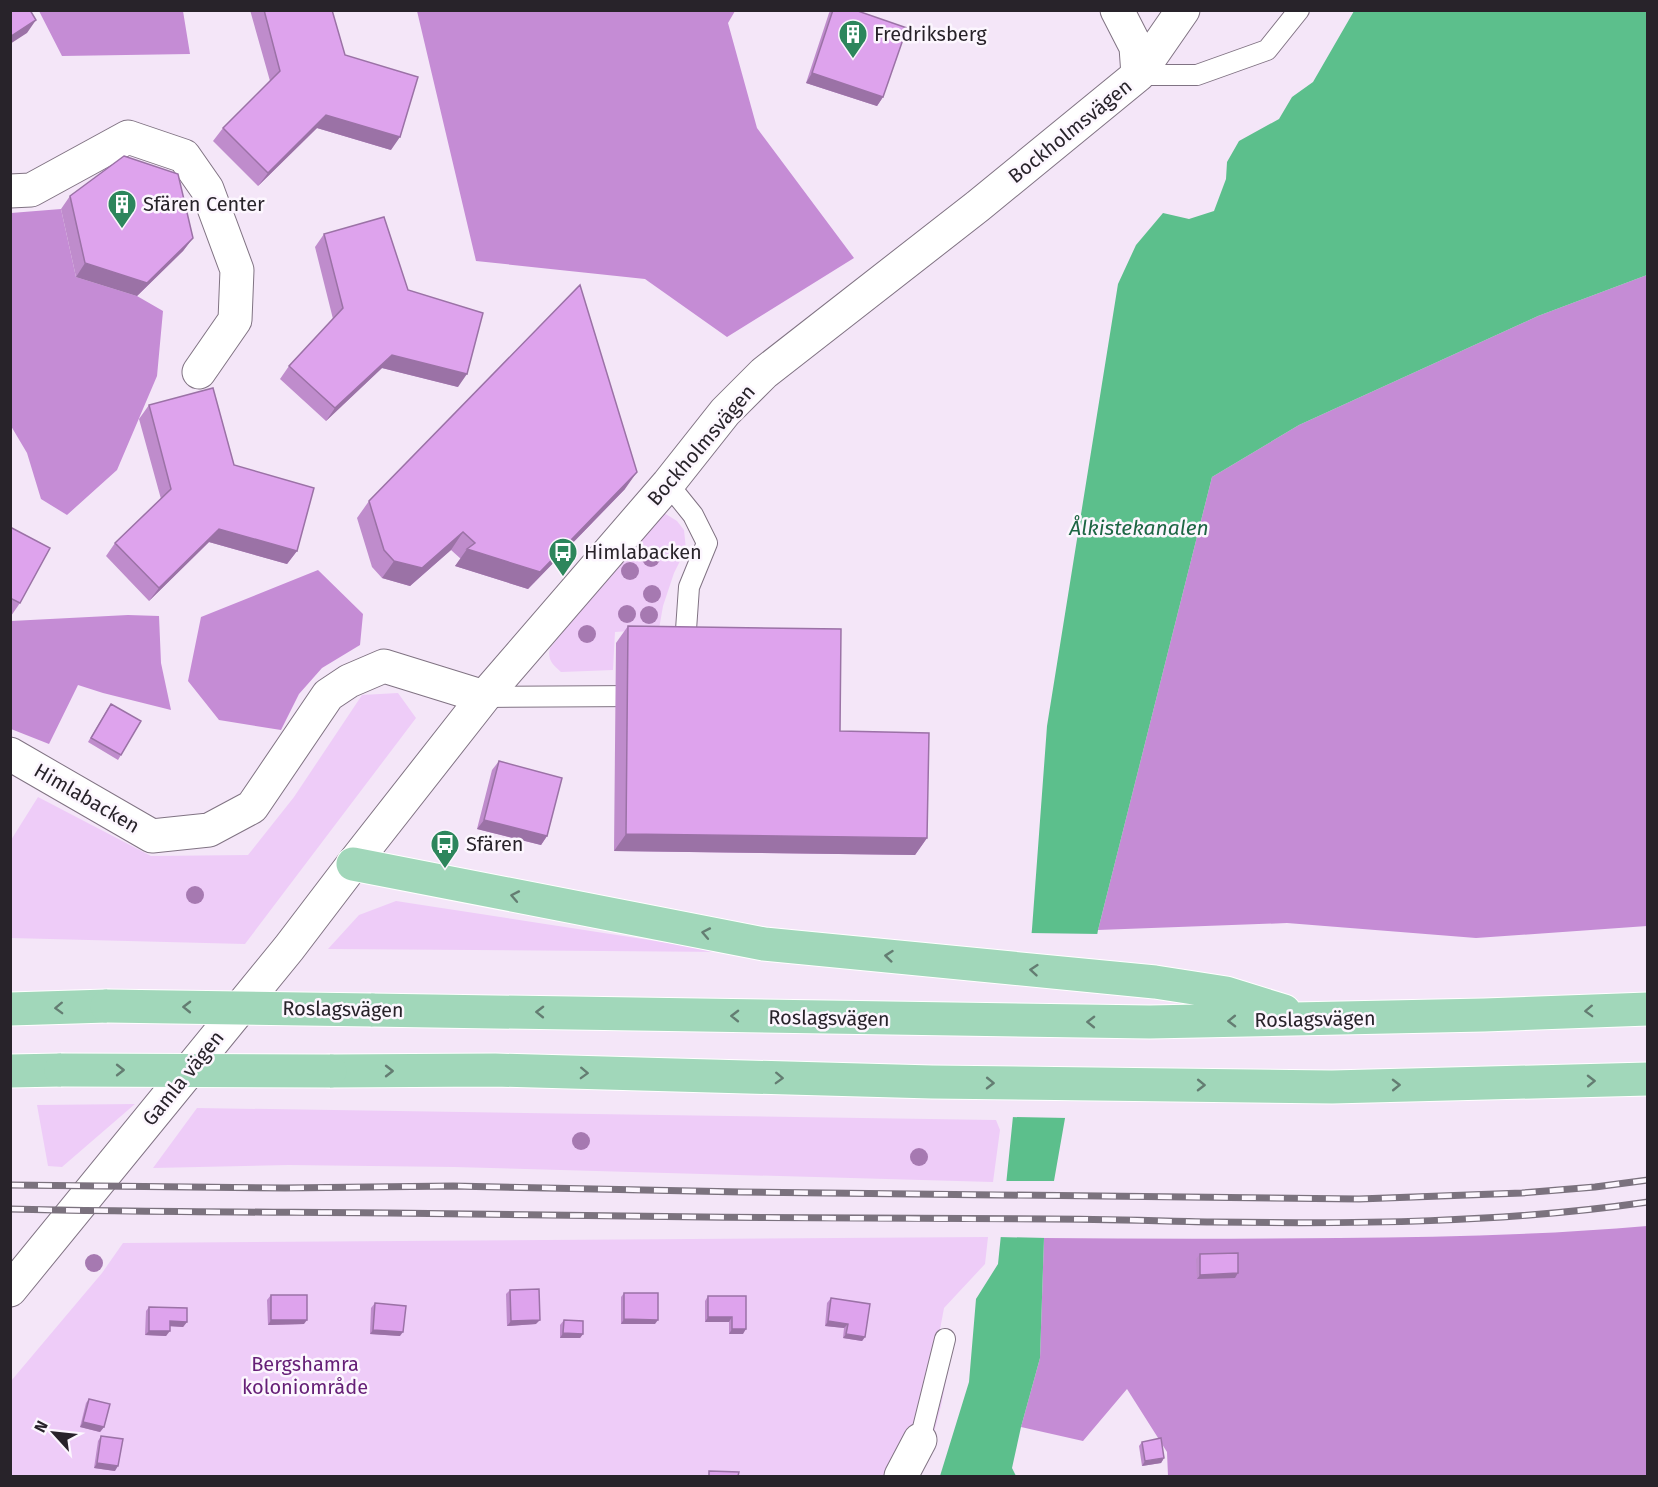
<svg xmlns="http://www.w3.org/2000/svg" width="1658" height="1487" font-family="'Fira Sans',sans-serif">
  <rect width="100%" height="100%" fill="#f4e6f8"/>
  <path fill="#eeccf8" d="M664,513L677,521L684,530L686,549L674,573L663,606L659,629L615,632L613,670L561,672C553,665 547,660 550,648L656,515Z
    M398,693L416,718L245,944L11,938V840L38,797L151,856L248,855L294,797L362,695Z
    M396,901L727,952L328,949L359,915Z
    M135,1104L62,1167L48,1166L37,1105Z
    M197,1108L996,1120L1000,1130L993,1182L454,1167L288,1165L153,1168Z
    M988,1237L985,1264L944,1308L938,1340L954,1341L941,1406L926,1464L919,1476H11V1381L102,1273L123,1243Z"/>
  <path fill="#c58cd5" d="M39,11H183L190,54L62,56Z
    M417,11H735L728,23L757,128L854,258L727,337L645,279L476,261Z
    M61,209L76,277L137,296L163,311L157,376L117,470L67,515L41,499L27,453L11,426V213Z
    M1647,275V926L1476,938L1287,923L1098,930L1212,477L1299,425L1538,316Z
    M318,570L363,614L360,645L322,668L299,694L281,730L219,720L188,681L201,617Z
    M128,615L159,616L161,663L171,710L103,693L78,685L49,744L11,729V621Z
    M1647,1226V1476H1168L1167,1452L1127,1389L1083,1441L1021,1427L1040,1358L1044,1238C1142,1239 1241,1239 1339,1238C1442,1237 1545,1235 1647,1226Z"/>
  <path fill="#5cbf8c" d="M1354,11H1647V275L1538,316L1299,425L1212,477L1098,930L1044,1238L1040,1358L1021,1427L1012,1468L1016,1476H940L969,1382L976,1299L998,1264L1032,929L1047,726L1118,284L1136,245L1163,213L1189,219L1214,211L1226,179L1227,162L1239,141L1279,119L1292,97L1313,82Z"/>
  <path fill="#f4e6f8" d="M1029,933L1100,934L1068,1118L1010,1117Z
    M1003,1181H1057L1047,1238L998,1237Z"/>
  <g fill="none" stroke-linecap="round" stroke-linejoin="round">
    <g stroke="#807383" stroke-width="22">
      <path id="lane" d="M1138,75H1197L1267,50L1299,10
        M668,484L693,515L707,543L689,587L685,644
        M484,697L640,696
        M920,1440L945,1339"/>
    </g>
    <g stroke="#807383" stroke-width="35">
      <path id="street" d="M1117,10L1136,47L1138,75
        M10,191L31,190L128,137L184,156L207,189L237,270L235,320L199,372
        M10,754L152,836L209,830L252,807L328,695L349,681L384,666L484,697
        M10,1290L289,948L353,864L484,697L668,484L725,412L764,373L978,206L1138,75L1183,10
        M901,1476L920,1440"/>
    </g>
    <g stroke="#fff" stroke-width="35">
      <path id="primary" d="M353,864L764,944L1155,982L1226,993L1284,1011
        M10,1009L107,1006
        M371,1010L1150,1022L1484,1015L1648,1009
        M10,1071L61,1070
        M330,1071L495,1070L932,1082L1332,1087L1648,1079"/>
    </g>
    <use href="#lane" stroke="#fff" stroke-width="20"/>
    <use href="#street" stroke="#fff" stroke-width="33"/>
    <use href="#primary" stroke="#a1d7ba" stroke-width="33"/>
    <g stroke="#7b727e" stroke-width="7">
      <path id="rail" d="M10,1185L285,1188L453,1186L742,1192L1359,1199L1522,1193L1595,1187L1648,1180
        M10,1209C137,1212 263,1212 389,1213C609,1216 828,1219 1048,1219C1103,1219 1157,1221 1212,1222C1357,1224 1504,1223 1648,1202"/>
    </g>
    <use href="#rail" stroke="#fcf6fe" stroke-width="4.5" stroke-dasharray="14" stroke-linecap="butt"/>
    <g stroke="#fff" stroke-width="35" stroke-linecap="butt">
      <path id="primary-bridge" d="M107,1006L371,1010
        M61,1070L330,1071"/>
    </g>
    <use href="#primary-bridge" stroke="#a1d7ba" stroke-width="33"/>
  </g>
  <g fill="#a679b1">
    <circle cx="651" cy="558" r="9"/>
    <circle cx="630" cy="571" r="9"/>
    <circle cx="652" cy="594" r="9"/>
    <circle cx="627" cy="614" r="9"/>
    <circle cx="649" cy="615" r="9"/>
    <circle cx="587" cy="634" r="9"/>
    <circle cx="195" cy="895" r="9"/>
    <circle cx="581" cy="1141" r="9"/>
    <circle cx="919" cy="1157" r="9"/>
    <circle cx="94" cy="1263" r="9"/>
  </g>
  <path fill="#bf8ccc" d="M250,10H332L345,55L391,150L317,128L258,186L213,141L223,128L270,81Z
    M831,10H855L883,97L877,106L806,83L829,13Z
    M70,196L193,238L183,251L137,296L76,277L61,209Z
    M324,234L408,290L458,387L382,368L326,421L280,379L289,366L333,319L315,247Z
    M149,405L234,465L297,551L287,564L209,542L149,601L106,556L115,543L161,499L139,419Z
    M625,489L528,589L455,566L461,559L451,550L410,586L382,578L372,567L357,518L369,501Z
    M10,527L20,603L11,616H10Z
    M628,626L840,731L927,838L915,855L614,851L616,643Z
    M108,708L121,755L118,760L88,742Z
    M499,761L547,836L541,845L477,829L492,770Z
    M1200,1254L1235,1278L1197,1279L1196,1259Z
    M510,1290L536,1324L507,1326L506,1294Z
    M624,1293L655,1324H621V1297Z
    M271,1295L304,1324L268,1325L267,1300Z
    M708,1296H746L743,1334H729V1322H705V1301Z
    M831,1298L865,1337L862,1341L843,1338L844,1328L825,1326L827,1303Z
    M375,1303L400,1336L370,1334L371,1308Z
    M149,1307L187,1322L183,1327L170,1326L166,1336L145,1335L146,1311Z
    M564,1320L583,1334L580,1338H560V1325Z
    M89,1399L104,1427L100,1432L80,1427L86,1403Z
    M101,1436L115,1471L94,1468L98,1441Z
    M1142,1442L1164,1458L1161,1463L1142,1466L1139,1446Z"/>
  <path fill="#9b72a6" d="M36,20L27,33L10,44V37Z
    M812,73L883,97L877,106L806,83Z
    M326,115L400,137L391,150L317,128L258,186L268,173Z
    M193,238L183,251L137,296L76,277L85,263Z
    M392,355L467,374L458,387L382,368L326,421L335,408Z
    M637,472L625,489L528,589L455,566L467,549Z
    M219,529L297,551L287,564L209,542L149,601L159,588Z
    M463,532L451,550L410,586L382,578L394,561Z
    M484,820L547,836L541,845L477,829Z
    M626,834L927,838L915,855L614,851Z
    M1238,1273L1235,1278L1197,1279L1200,1275Z
    M708,1317H732L729,1322H705Z
    M624,1319L658,1320L655,1324H621Z
    M271,1320H307L304,1324L268,1325Z
    M540,1320L536,1324L507,1326L511,1321Z
    M170,1321L187,1322L183,1327L167,1326Z
    M828,1321L848,1324L844,1328L825,1326Z
    M732,1329H746L743,1334H729Z
    M373,1330L403,1332L400,1336L370,1334Z
    M149,1331H170L166,1336L145,1335Z
    M563,1333L583,1334L580,1338H560Z
    M846,1334L865,1337L862,1341L843,1338Z
    M83,1422L104,1427L100,1432L80,1427Z
    M1164,1458L1161,1463L1142,1466L1145,1461Z
    M97,1463L118,1466L115,1471L94,1468Z"/>
  <path fill="#dea3ed" stroke="#9b72a6" stroke-width="1.5" d="M10,10H30L36,20L10,37Z
    M264,10H332L345,55L418,77L400,137L326,115L268,173L223,128L280,71Z
    M833,10H855L907,28L883,97L812,73Z
    M124,156L178,174L193,238L147,283L85,263L70,196Z
    M384,217L408,290L483,313L467,374L392,355L335,408L289,366L343,308L324,234Z
    M580,285L637,472L540,572L467,549L475,543L463,532L422,568L394,561L384,550L369,501Z
    M213,388L234,465L314,488L297,551L219,529L159,588L115,543L171,489L149,405Z
    M10,527L50,548L20,603L10,598Z
    M628,626L841,629L840,731L929,733L927,838L626,834Z
    M111,704L141,721L121,755L91,738Z
    M499,761L562,778L547,836L484,820Z
    M1238,1253V1273L1200,1275V1254Z
    M539,1289L540,1320L511,1321L510,1290Z
    M624,1293H658V1320L624,1319Z
    M271,1295H307V1320H271Z
    M708,1296H746V1329H732V1317H708Z
    M831,1298L870,1304L865,1337L846,1334L848,1324L828,1321Z
    M375,1303L406,1306L403,1332L373,1330Z
    M149,1307L187,1308V1322L170,1321V1331H149Z
    M564,1320L583,1321V1334L563,1333Z
    M89,1399L110,1404L104,1427L83,1422Z
    M101,1436L123,1439L118,1466L97,1463Z
    M1161,1438L1164,1458L1145,1461L1142,1442Z
    M709,1471L739,1472L738,1476H709Z"/>
  <defs><path id="oneway-chevron" d="M-2-3.5L2.5 0L-2 3.5" fill="none" stroke-width="1.6" stroke-linecap="round" stroke-linejoin="round" transform="scale(1.5)"/></defs>
  <g stroke="#647d72">
    <use href="#oneway-chevron" transform="translate(515 896) rotate(-169)"/>
    <use href="#oneway-chevron" transform="translate(706 933) rotate(-169)"/>
    <use href="#oneway-chevron" transform="translate(889 956) rotate(-174)"/>
    <use href="#oneway-chevron" transform="translate(1034 970) rotate(-175)"/>
    <use href="#oneway-chevron" transform="translate(187 1007) rotate(-179)"/>
    <use href="#oneway-chevron" transform="translate(59 1008) rotate(178)"/>
    <use href="#oneway-chevron" transform="translate(1589 1011) rotate(178)"/>
    <use href="#oneway-chevron" transform="translate(540 1012) rotate(-179)"/>
    <use href="#oneway-chevron" transform="translate(735 1016) rotate(-179)"/>
    <use href="#oneway-chevron" transform="translate(1232 1021) rotate(179)"/>
    <use href="#oneway-chevron" transform="translate(1091 1022) rotate(-179)"/>
    <use href="#oneway-chevron" transform="translate(120 1070)"/>
    <use href="#oneway-chevron" transform="translate(389 1071)"/>
    <use href="#oneway-chevron" transform="translate(584 1073) rotate(2)"/>
    <use href="#oneway-chevron" transform="translate(779 1078) rotate(2)"/>
    <use href="#oneway-chevron" transform="translate(1591 1081) rotate(-1)"/>
    <use href="#oneway-chevron" transform="translate(990 1083) rotate(1)"/>
    <use href="#oneway-chevron" transform="translate(1201 1085) rotate(1)"/>
    <use href="#oneway-chevron" transform="translate(1396 1085) rotate(-1)"/>
  </g>
  <defs>
    <g id="building-pin" transform="scale(1.5)"><path d="M0 17L-7.5 6A9.5 9.5 0 1 1 7.5 6Z" fill="#2d865c" stroke="#fcf6fe"/><path d="M-4-6H4V6H1V3H-1V6H-4ZM-2.5-4.3h1.7v1.8h-1.7ZM.8-4.3h1.7v1.8H.8ZM-2.5-1h1.7V.8h-1.7ZM.8-1h1.7V.8H.8Z" fill="#fff"/></g>
    <g id="bus-pin" transform="scale(1.5)"><path d="M0 17L-7.5 6A9.5 9.5 0 1 1 7.5 6Z" fill="#2d865c" stroke="#fcf6fe"/><path d="M-5-6H5V4H4V6H2V4H-2V6H-4V4H-5ZM-3.5-4V0h7V-4ZM-3.5 1.2v1.5H-2V1.2ZM2 1.2v1.5H3.5V1.2Z" fill="#fff"/></g>
  </defs>
  <g fill-rule="evenodd">
    <use href="#building-pin" x="853" y="34"/>
    <use href="#building-pin" x="122" y="204"/>
    <use href="#bus-pin" x="563" y="552"/>
    <use href="#bus-pin" x="445" y="844"/>
  </g>
  <g text-anchor="middle" stroke-width="5" stroke-linejoin="round" paint-order="stroke">
    <g font-size="20" fill="#28232a" stroke="#fcf6fe" text-anchor="start">
      <text x="874" y="41">Fredriksberg</text>
      <text x="143" y="211">Sfären Center</text>
      <text x="584" y="559">Himlabacken</text>
      <text x="466" y="851">Sfären</text>
    </g>
    <g font-size="20" fill="#28232a" stroke="#fcf6fe">
      <text transform="translate(1070 131) rotate(-39)" y="7">Bockholmsvägen</text>
      <text transform="translate(701 445) rotate(-49)" y="7">Bockholmsvägen</text>
      <text transform="translate(87 798) rotate(30)" y="7">Himlabacken</text>
      <text transform="translate(343 1009) rotate(1)" y="7">Roslagsvägen</text>
      <text transform="translate(829 1018) rotate(1)" y="7">Roslagsvägen</text>
      <text transform="translate(1315 1019) rotate(-1)" y="7">Roslagsvägen</text>
      <text transform="translate(183 1078) rotate(-51)" y="7">Gamla vägen</text>
    </g>
    <g font-size="20" fill="#662077" stroke="#fcf6fe">
      <text x="305" y="1371">Bergshamra<tspan x="305" dy="23">koloniområde</tspan></text>
    </g>
    <g font-size="21" font-style="italic" fill="#1e6644" stroke="#fcf6fe">
      <text x="1139" y="535">Ålkistekanalen</text>
    </g>
  </g>
  <rect width="1658" height="1487" fill="none" stroke="#28232a" stroke-width="24"/>
  <g transform="translate(54 1433) rotate(297)" stroke="#fcf6fe" stroke-width="4.5" paint-order="stroke">
  <path d="M0-4.5L10 22L0 15L-10 22Z" fill="#28232a"/>
  <text y="-9" font-size="16" font-weight="bold" text-anchor="middle" fill="#28232a">N</text>
  </g>
</svg>
